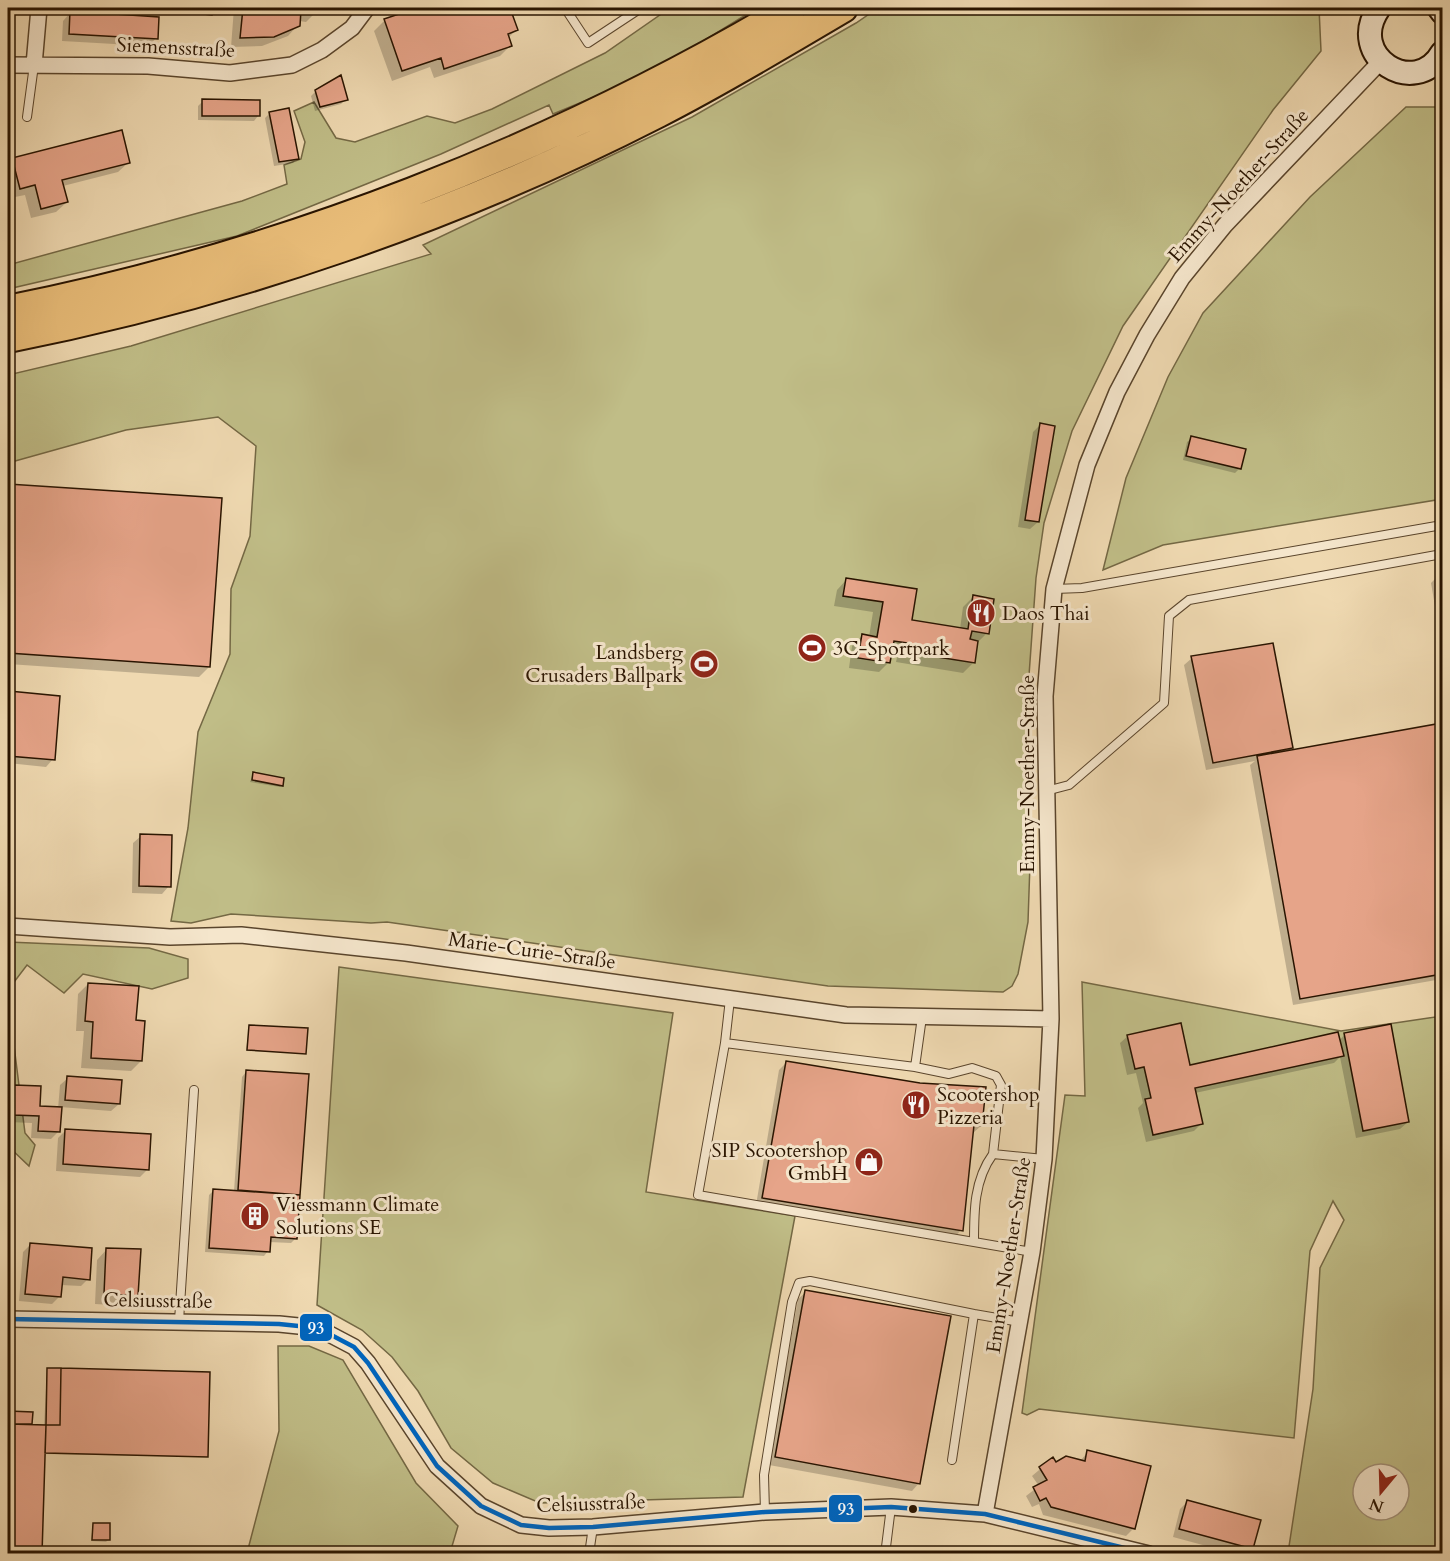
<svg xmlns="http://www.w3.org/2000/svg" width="1450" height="1561" font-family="Cardo,serif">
  <rect width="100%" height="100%" fill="#efd9b1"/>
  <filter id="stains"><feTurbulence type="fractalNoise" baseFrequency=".00333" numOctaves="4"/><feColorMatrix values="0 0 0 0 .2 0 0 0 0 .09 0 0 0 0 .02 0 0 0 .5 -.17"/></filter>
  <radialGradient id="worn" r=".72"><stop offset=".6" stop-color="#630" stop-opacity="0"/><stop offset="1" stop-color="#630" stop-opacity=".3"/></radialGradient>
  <path fill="#c0bd87" stroke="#746844" stroke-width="1.5" fill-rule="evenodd" d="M670,8H757L650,74L553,114L549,105L441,154L237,236L8,289V265L242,201L287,184L284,165L301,159L305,142L294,111L314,102L336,138L355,142L427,116L455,123L492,109L605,53Z
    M878,8H1319L1321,51L1273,110L1123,326L1072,431L1044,523L1036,578L1026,717L1030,863L1028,922L1018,974L1012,986L1003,992L828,986L387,922L371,923L231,914L191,923L171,921L188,828L198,732L230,654L231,589L250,536L256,446L218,417L126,430L8,463V375L131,346L431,254L423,245L692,117L856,23Z
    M1406,107H1442V499L1163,545L1103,570L1126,478L1168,377L1203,313L1310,197Z
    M8,942L149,948L188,959V978L152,989L83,974L64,993L27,965L8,990Z
    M339,967L673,1013L646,1192L795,1216L743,1497L540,1503L493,1483L451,1448L418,1391L392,1357L362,1330L317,1305Z
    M1082,982L1341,1031L1442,1016V1553H1288L1313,1389L1320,1268L1344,1220L1333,1201L1310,1251L1294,1438L1039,1409L1027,1415L1022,1413L1065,1095L1085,1096ZM1363,1474H1399V1510H1363Z
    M8,998L25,1133L35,1145L29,1166L8,1146Z
    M278,1346H309L343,1360L416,1483L458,1526L450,1553H247L279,1431Z"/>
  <path fill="#0003" d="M234,8H317L316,12L306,22L299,21L298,25L288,36L262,46L231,47Z
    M390,8H515L510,12L517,29L508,38L510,46L500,56L434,78L430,67L392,81L374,31L384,21L394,18Z
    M70,13L156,38L149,46L62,41L63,21Z
    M316,91L346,99L341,104L315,111L311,96Z
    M203,101L258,116L254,121L198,120V106Z
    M270,113L297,158L293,163L274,166L265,118Z
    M13,159L129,162L118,172L63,186L67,202L56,212L31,218L25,195L10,198L8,165Z
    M1040,425L1038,522L1030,529L1018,527L1033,432Z
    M1192,438L1240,468L1235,473L1183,460L1187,442Z
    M8,485L220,500L209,667L199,677L8,664Z
    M1439,575H1442V647L1431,583Z
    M847,579L916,590L911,621L960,629L963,607L973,597L987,633L976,644L974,662L963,673L896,662L898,653L890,652L889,662L879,672L849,668L852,646L862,636L869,637L873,612L834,606L837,590Z
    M1192,658L1292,748L1287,753L1442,725V979L1293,1005L1250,765L1255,761L1206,770L1184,665Z
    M10,693L53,759L46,767L8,763V695Z
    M253,774L282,785L280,787L250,782Z
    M141,836L169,886L162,894L132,893L133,843Z
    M88,984L135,1022L141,1061L131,1071L81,1068L84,1031H76L78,994Z
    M249,1026L305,1053L246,1051Z
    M1345,1034L1408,1122L1400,1129L1356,1138L1340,1057L1334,1063L1195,1093L1202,1123L1194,1131L1146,1142L1138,1108L1143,1103L1136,1073L1127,1075L1120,1043L1128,1036L1189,1067L1339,1041Z
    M787,1062L981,1126L973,1133L961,1230L954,1238L756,1205L779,1070Z
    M246,1072L307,1076L296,1238L291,1243L269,1242L268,1251L264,1256L205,1252L209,1195L214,1190L234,1191L242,1077Z
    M68,1078L119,1104L111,1111L60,1107L59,1131L51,1139L31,1138L32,1123L8,1122V1093L15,1086L38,1108L58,1109L60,1085Z
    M66,1130L148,1169L140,1177L56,1171L58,1138Z
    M30,1245L88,1279L81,1286L61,1285L60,1296L52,1304L19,1301L23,1252Z
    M107,1249L137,1296L127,1306L95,1304L97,1260Z
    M806,1292L919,1483L912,1491L769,1465L798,1299Z
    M47,1369L207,1457L43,1454L41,1554H8V1412L31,1413V1426H44Z
    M1088,1452L1134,1528L1126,1536L1043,1515L1039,1504L1032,1507L1026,1496L1039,1486L1032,1476L1052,1459L1055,1465L1080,1461Z
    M1187,1502L1251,1548L1246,1554H1236L1173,1537L1180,1509Z
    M93,1524L108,1540L106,1542L91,1541Z"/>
  <path fill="#e6a489" stroke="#291400" stroke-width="1.5" d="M195,8H213L212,15L194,13Z
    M243,8H318V13L301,10L300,26L274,37L240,38Z
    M404,8H510L518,30L508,34L512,46L444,69L441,58L402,71L384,19L405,12Z
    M70,11L159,17L158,39L69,34Z
    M341,75L348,100L320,107L315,90Z
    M202,99L260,100V116H202Z
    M289,108L299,159L279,162L269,112Z
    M122,130L130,163L62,180L68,202L41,209L35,185L20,189L12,158Z
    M1040,423L1055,426L1039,522L1025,520Z
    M1191,436L1246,449L1241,469L1186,456Z
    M8,484L222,498L210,667L8,653Z
    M1442,573V598L1438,574Z
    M846,578L917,589L912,620L968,629L973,595L994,599L989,634L972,631L970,639L978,641L975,663L906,652L907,643L894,641L890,663L858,658L862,634L877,637L883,602L843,596Z
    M1273,643L1293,748L1213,763L1191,656Z
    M9,691L60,696L55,760L8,756Z
    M1442,723V974L1300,999L1257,756Z
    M253,772L284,778L283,786L252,780Z
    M140,834L172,835L171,887L139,886Z
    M88,983L139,986L136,1020L145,1021L142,1061L91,1058L93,1022L85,1021Z
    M1181,1023L1190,1065L1338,1032L1344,1056L1195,1088L1203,1124L1153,1135L1145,1099L1151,1098L1144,1067L1135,1069L1127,1035Z
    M1391,1024L1409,1122L1363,1131L1344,1033Z
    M249,1025L308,1028L306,1054L247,1050Z
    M786,1061L920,1083L986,1087L982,1126L974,1125L963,1231L762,1198Z
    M246,1070L309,1074L300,1195L238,1190Z
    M67,1076L122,1080L120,1104L65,1100Z
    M14,1085L41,1086L40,1106L62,1107L60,1132L38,1131L39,1116L13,1115Z
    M65,1129L151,1134L149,1170L63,1164Z
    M213,1189L300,1195L297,1239L271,1237L270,1252L209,1248Z
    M30,1243L92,1248L90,1280L63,1277L61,1297L25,1294Z
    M106,1248L141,1249L138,1296L104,1294Z
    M805,1290L951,1316L920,1484L775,1457Z
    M47,1368H61L60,1425H46Z
    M61,1368L210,1372L208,1457L45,1453L46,1425H60Z
    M8,1411L33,1412L32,1424H8Z
    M8,1424L46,1425L42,1554H8Z
    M1087,1450L1151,1466L1135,1529L1051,1507L1046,1498L1040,1501L1033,1487L1047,1480L1039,1467L1053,1457L1056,1462L1066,1456L1085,1461Z
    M1187,1500L1261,1520L1253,1549L1179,1529Z
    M93,1523H110V1540H92Z
    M74,1548L173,1550V1554H74Z"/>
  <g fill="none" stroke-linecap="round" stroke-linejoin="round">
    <g stroke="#5a452c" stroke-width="10">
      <path id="lane" d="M565,8L588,43L641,8
        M27,117L34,65
        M1054,589L1082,588L1442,525
        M1046,791L1069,785L1164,703L1169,616L1189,600L1442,554
        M730,999L725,1043L915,1067L922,1017
        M725,1043L698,1195L974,1242
        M915,1067L949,1074L972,1068L996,1076L1001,1085L993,1154L1044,1159
        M993,1154C974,1180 974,1211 974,1242L1032,1252
        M974,1314L1020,1322
        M179,1321L194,1090
        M765,1512L764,1475L792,1302L799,1283L810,1281L974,1314L952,1460
        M886,1547L891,1507
        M589,1554L593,1527"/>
    </g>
    <g stroke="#5a452c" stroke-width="18">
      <path id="street" d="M8,65L148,66L230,73L292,65L322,50L352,28L367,8
        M34,65L39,8
        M8,926L170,937L241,935L406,953L846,1015L1051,1019
        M8,1319L279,1324L318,1328L354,1347L368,1363L437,1466L481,1506L521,1525L549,1528L593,1527L765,1512L891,1507L985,1514L1149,1554
        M985,1514L1032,1252L1044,1159L1051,1019L1045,696L1054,589L1087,465L1117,392L1147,335L1182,278L1225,225L1381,61"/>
    </g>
    <g stroke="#291400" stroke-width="26">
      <path id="secondary" d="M1379,8C1345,57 1416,99 1442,53
        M1439,8L1442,12"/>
    </g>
    <g stroke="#291400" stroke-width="32">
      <path id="highway" d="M8,310C283,255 550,151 791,8
        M8,338C231,294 455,217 658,113C721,81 782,44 843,8"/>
    </g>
    <use href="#lane" stroke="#f5e6cc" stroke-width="8"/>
    <use href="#street" stroke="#f5e6cc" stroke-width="15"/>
    <use href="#secondary" stroke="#f5e6cc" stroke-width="22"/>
    <use href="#highway" stroke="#e8bc78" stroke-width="28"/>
    <g stroke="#f5e6cc" stroke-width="9">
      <path id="bus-1" d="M8,1319L279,1324L318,1328L354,1347L368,1363L437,1466L481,1506L521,1525L549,1528L593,1527L765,1512L891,1507L985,1514L1149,1554"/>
    </g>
    <use href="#bus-1" stroke="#0065bd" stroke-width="4.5"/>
  </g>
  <defs>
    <g id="restaurant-disc" transform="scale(1.5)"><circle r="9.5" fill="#8f2418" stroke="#f5e6cc"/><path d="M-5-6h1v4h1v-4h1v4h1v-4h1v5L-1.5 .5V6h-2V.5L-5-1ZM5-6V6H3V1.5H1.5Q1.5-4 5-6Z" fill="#fff"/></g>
    <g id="stadium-disc" transform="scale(1.5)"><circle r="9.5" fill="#8f2418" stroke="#f5e6cc"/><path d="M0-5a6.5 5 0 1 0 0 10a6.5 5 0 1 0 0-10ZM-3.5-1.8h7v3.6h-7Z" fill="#fff"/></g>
    <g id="shop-disc" transform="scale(1.5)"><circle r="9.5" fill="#8f2418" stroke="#f5e6cc"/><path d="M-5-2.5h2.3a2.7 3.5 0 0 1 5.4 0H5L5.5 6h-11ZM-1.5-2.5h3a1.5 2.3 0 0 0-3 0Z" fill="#fff"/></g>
    <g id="building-disc" transform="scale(1.5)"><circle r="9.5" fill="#8f2418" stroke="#f5e6cc"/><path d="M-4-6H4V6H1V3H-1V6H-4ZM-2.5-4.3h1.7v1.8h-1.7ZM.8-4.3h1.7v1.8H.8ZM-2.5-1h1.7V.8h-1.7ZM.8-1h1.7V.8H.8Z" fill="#fff"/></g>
  </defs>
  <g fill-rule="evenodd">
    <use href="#restaurant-disc" x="981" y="613"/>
    <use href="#stadium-disc" x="812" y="648"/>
    <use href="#stadium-disc" x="704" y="664"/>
    <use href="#restaurant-disc" x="916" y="1105"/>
    <use href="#shop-disc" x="869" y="1162"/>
    <use href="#building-disc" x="255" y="1216"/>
  </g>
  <circle fill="#291400" stroke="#f5e6cc" stroke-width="2" cx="913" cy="1509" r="5"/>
  <g text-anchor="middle" stroke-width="6" stroke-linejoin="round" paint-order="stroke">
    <g font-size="20" fill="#291400" stroke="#f5e6cc">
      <text transform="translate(176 47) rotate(3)" y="7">Siemensstraße</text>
      <text transform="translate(1238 185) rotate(-48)" y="7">Emmy-Noether-Straße</text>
      <text transform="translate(1027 774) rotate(-90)" y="7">Emmy-Noether-Straße</text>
      <text transform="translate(532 950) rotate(8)" y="7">Marie-Curie-Straße</text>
      <text transform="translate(1008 1255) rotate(-81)" y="7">Emmy-Noether-Straße</text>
      <text transform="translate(158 1300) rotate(1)" y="7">Celsiusstraße</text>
      <text transform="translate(591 1503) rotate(-2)" y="7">Celsiusstraße</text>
    </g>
    <g font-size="20" fill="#291400" stroke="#f5e6cc" text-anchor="start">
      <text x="1002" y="620">Daos Thai</text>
      <text x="833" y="655">3C-Sportpark</text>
      <text x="683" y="659" text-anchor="end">Landsberg<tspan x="683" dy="23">Crusaders Ballpark</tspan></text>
      <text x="937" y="1101">Scootershop<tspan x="937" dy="23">Pizzeria</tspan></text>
      <text x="848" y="1157" text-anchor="end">SIP Scootershop<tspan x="848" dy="23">GmbH</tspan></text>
      <text x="276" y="1211">Viessmann Climate<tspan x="276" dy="23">Solutions SE</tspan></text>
    </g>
  </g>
  <g stroke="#f5e6cc" stroke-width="2">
    <rect x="299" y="1313" width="34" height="29" rx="6" fill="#0065bd"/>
    <rect x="828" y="1494" width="35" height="29" rx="6" fill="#0065bd"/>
  </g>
  <g font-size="16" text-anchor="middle" font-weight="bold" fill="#fff">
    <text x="316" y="1334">93</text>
    <text x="846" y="1515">93</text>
  </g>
  <rect width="1450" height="1561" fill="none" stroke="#efd9b1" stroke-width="30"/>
  <rect x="9" y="9" width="1432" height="1543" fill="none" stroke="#291400" stroke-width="3"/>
  <rect x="15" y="15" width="1420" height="1531" fill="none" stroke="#291400" stroke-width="1.5"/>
  <g transform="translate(1381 1492) rotate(199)"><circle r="28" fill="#f5e6cc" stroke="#a3927a" stroke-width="1.5"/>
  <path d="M0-4.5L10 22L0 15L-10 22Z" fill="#8f2418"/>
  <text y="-9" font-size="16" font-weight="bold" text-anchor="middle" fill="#291400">N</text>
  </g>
  <rect width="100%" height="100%" filter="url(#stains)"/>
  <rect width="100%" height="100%" fill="url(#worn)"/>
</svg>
